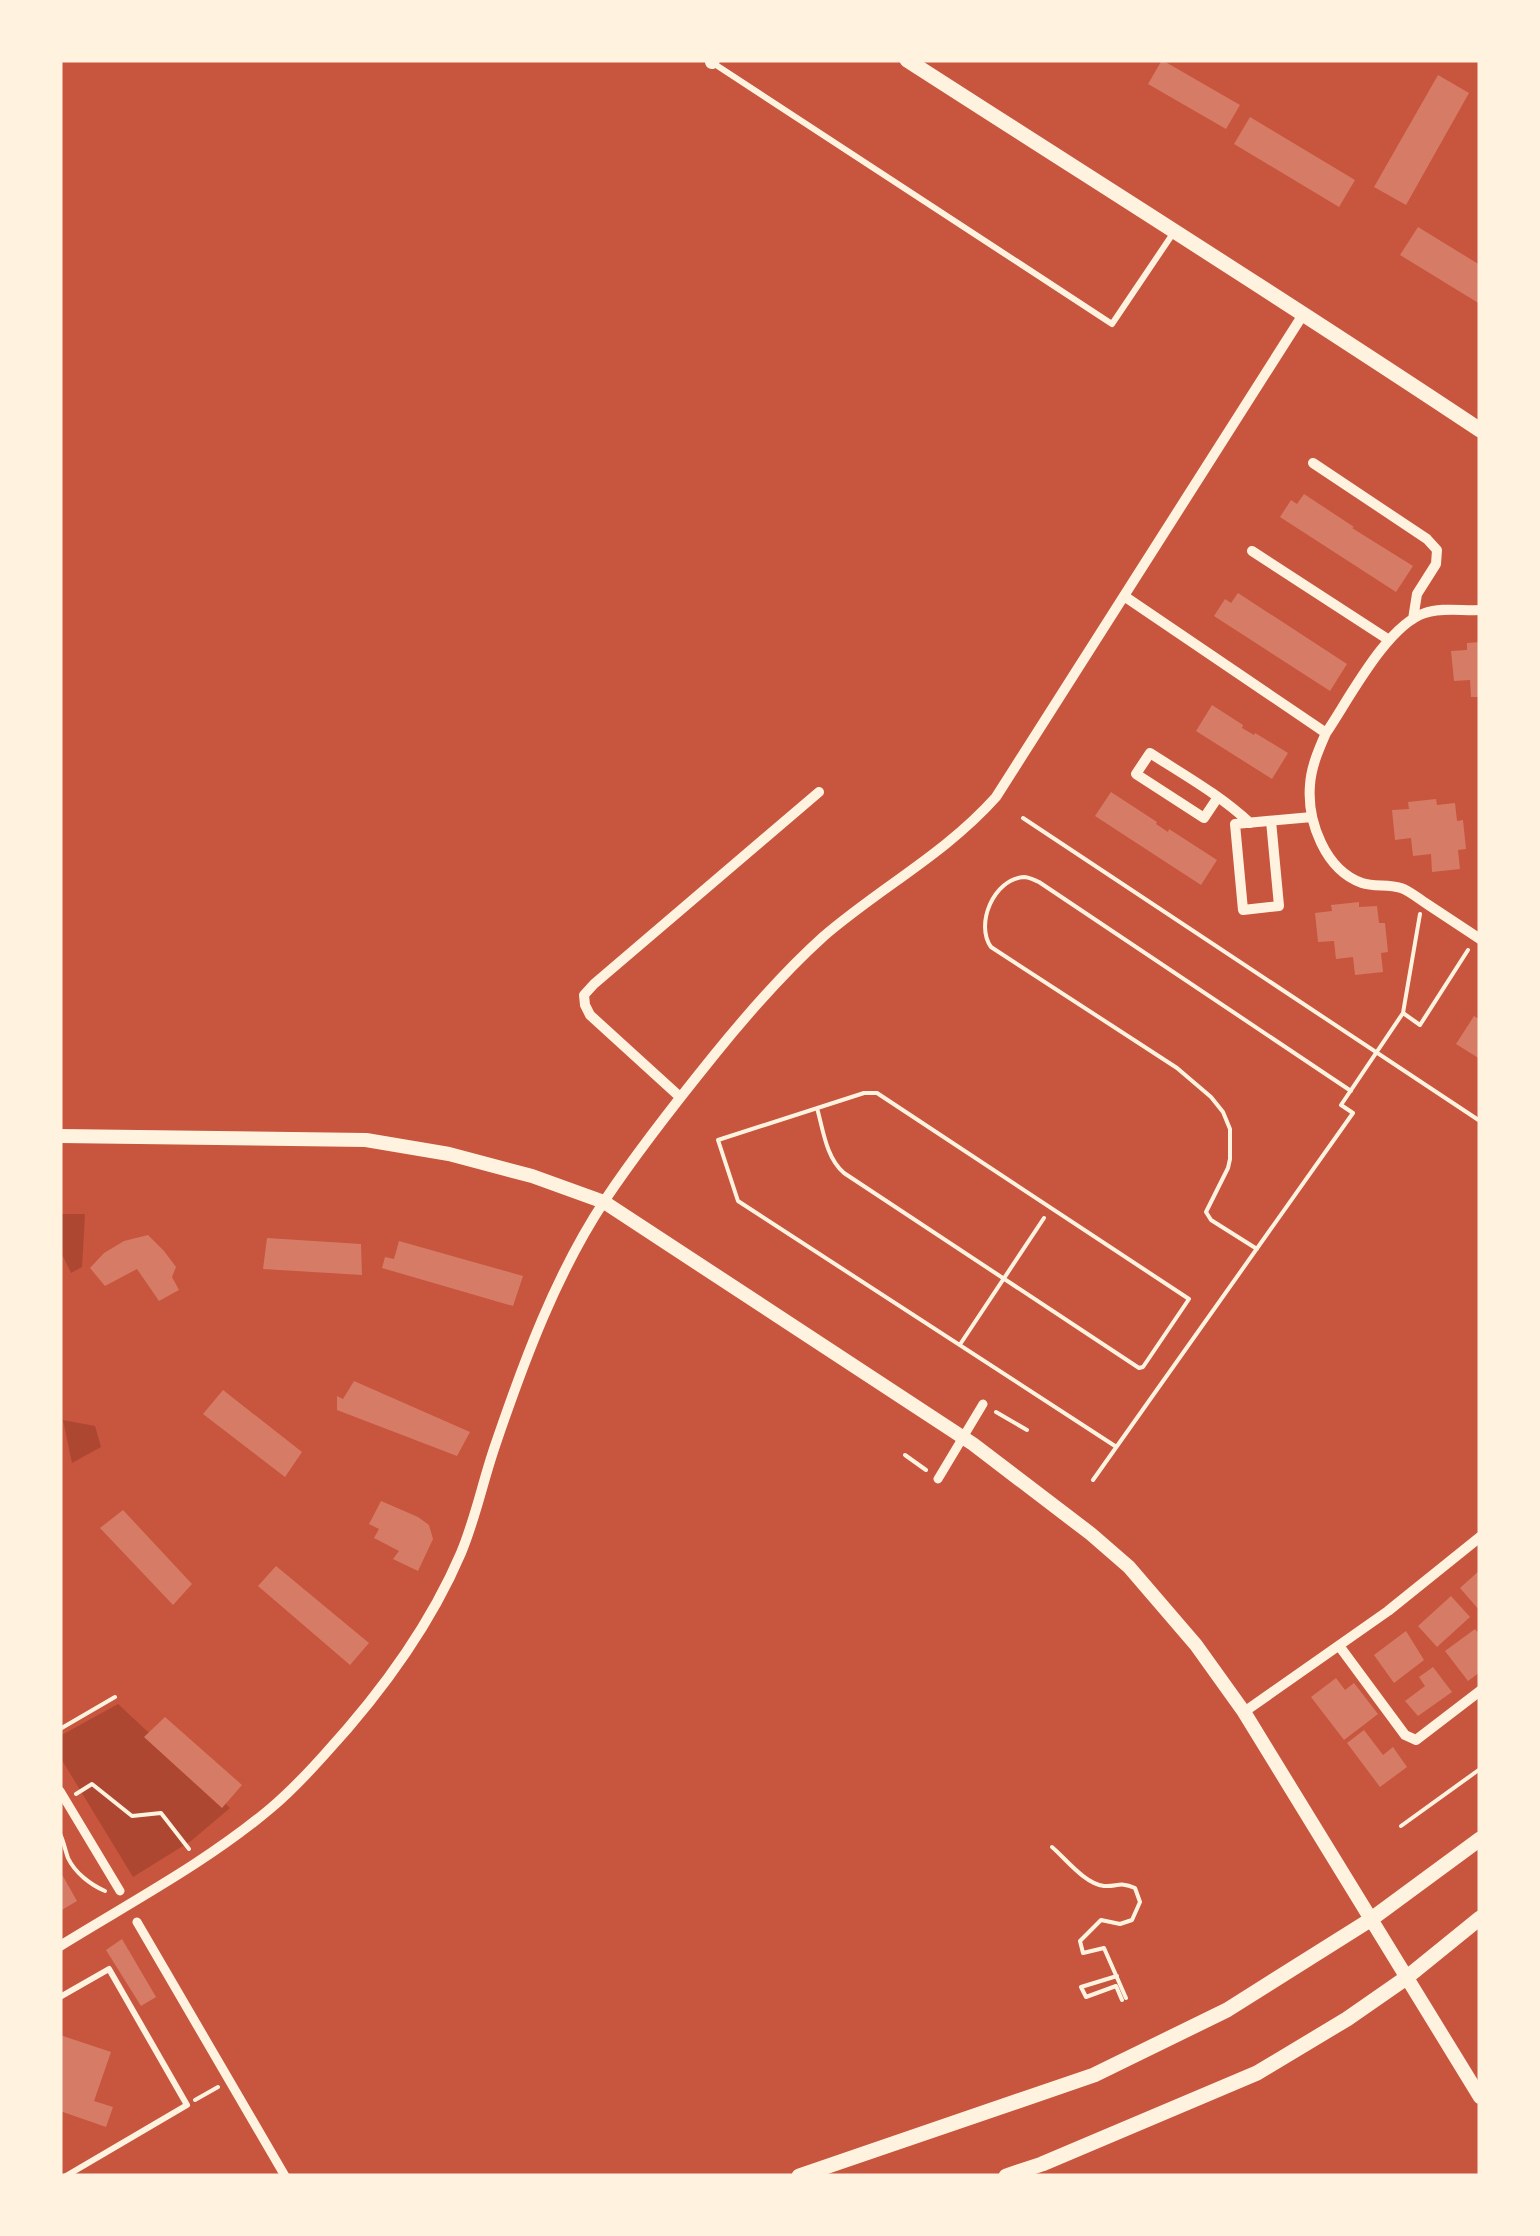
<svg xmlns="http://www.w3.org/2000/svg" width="1540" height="2236" font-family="Helvetica,sans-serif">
  <rect width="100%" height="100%" fill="#c8553d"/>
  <path fill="#ae4732" d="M62,1214H85L82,1267L71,1273L60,1250Z
    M63,1420L95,1426L101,1447L72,1463Z
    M118,1704L230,1808L191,1841L133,1877L60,1757V1736Z"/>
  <path fill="#d67c66" d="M1162,60L1240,105L1226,129L1148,84Z
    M1438,75L1469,93L1406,205L1374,187Z
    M1250,117L1355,180L1339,207L1234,144Z
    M1418,227L1480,265V304L1400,255Z
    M1304,494L1354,527L1352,528L1413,566L1396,592L1280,517L1291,500L1297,504Z
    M1238,593L1347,664L1330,691L1214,616L1225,599L1231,603Z
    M1480,642V697H1471L1470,680L1454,681L1451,651L1467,650V643Z
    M1212,705L1243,725L1242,728L1254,735L1255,733L1288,753L1272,779L1196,731Z
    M1111,792L1157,822L1156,824L1168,832L1169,829L1217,860L1201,885L1095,816Z
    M1436,799L1437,805L1455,803L1457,821L1463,820L1466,849L1458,850L1460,869L1432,872L1431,854L1413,856L1411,838L1395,840L1392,810L1409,809L1408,802Z
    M1359,902V907L1377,906L1379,923H1385L1388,952L1381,953L1383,972L1355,975L1353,957L1336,959L1334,941L1318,942L1315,913L1332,911L1331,905Z
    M1474,1016L1480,1020V1059L1456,1044Z
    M148,1235L164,1251L176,1267L172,1277L179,1290L159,1301L137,1269L105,1286L90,1268L104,1253L124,1241Z
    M267,1238L361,1244L362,1275L263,1269Z
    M399,1241L523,1276L513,1306L382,1268L385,1257L394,1259Z
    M354,1381L470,1432L457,1456L337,1410V1396L343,1399Z
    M223,1390L302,1452L285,1477L203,1414Z
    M381,1501L418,1517L429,1525L433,1539L418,1571L393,1559L399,1551L374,1538L379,1529L369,1524Z
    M123,1510L192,1584L173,1605L100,1528Z
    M276,1566L369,1643L350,1665L258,1586Z
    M1480,1570V1611L1460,1588Z
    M1451,1596L1470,1617L1437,1647L1418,1626Z
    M1475,1629L1480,1635V1672L1468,1681L1445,1651Z
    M1406,1631L1424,1660L1394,1683L1374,1655Z
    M1433,1667L1452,1692L1418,1716L1405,1701L1425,1686L1419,1677Z
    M1336,1678L1345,1690L1354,1683L1378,1714L1344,1740L1311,1697Z
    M165,1717L242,1785L222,1808L144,1737Z
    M1364,1730L1383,1755L1393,1747L1407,1767L1380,1787L1347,1743Z
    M60,1871L77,1901L60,1911Z
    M122,1939L156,1997L141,2006L106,1950Z
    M60,2035L111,2052L94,2101L113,2107L106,2127L60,2111Z"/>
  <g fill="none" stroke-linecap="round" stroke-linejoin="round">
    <path stroke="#fff3e0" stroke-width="4" d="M1023,818L1480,1121
      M1403,1013L1420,1025L1468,950
      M817,1108C823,1129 826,1158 844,1173L1139,1368L1143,1367L1189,1299L877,1093H864L718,1140L738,1201L1115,1446
      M1257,1249L1211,1220L1206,1212L1228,1168L1230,1159V1129L1223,1112L1211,1097L1177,1068L991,947C975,925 993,879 1024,877C1029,877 1034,880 1039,882L1351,1091
      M961,1343L1044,1218
      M996,1412L1027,1430
      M905,1455L926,1470
      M1093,1480L1353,1113L1341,1105L1403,1013L1420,914
      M60,1729L115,1697
      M76,1794L92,1784L132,1816L161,1813L189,1849
      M1401,1826L1480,1769
      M60,1834C64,1842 65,1850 68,1858C75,1873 91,1885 105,1891
      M1052,1847C1066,1859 1085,1884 1104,1886C1118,1887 1119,1881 1135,1888L1140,1902L1132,1920L1120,1924L1101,1920L1080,1941L1083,1953L1104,1948L1126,1998
      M1117,1976L1081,1987L1086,1997L1116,1986L1122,2000
      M195,2100L218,2087"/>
    <path stroke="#fff3e0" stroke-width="6" d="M713,63L1112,324L1174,232
      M60,1997L109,1969L187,2105L66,2176"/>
    <path stroke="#fff3e0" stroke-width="9" d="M938,1479L983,1404
      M60,1791L120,1891
      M137,1922L285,2176"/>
    <path stroke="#fff3e0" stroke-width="10" d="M1313,463L1427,539L1437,550L1436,564L1417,594L1413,619
      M1252,551L1389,640
      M1124,596L1326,733C1319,749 1311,767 1310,785C1307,821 1325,870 1362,883C1374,887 1388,884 1401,888C1410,891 1419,899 1427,904C1445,916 1462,927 1480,939
      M1326,733C1349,699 1387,625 1425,613C1441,607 1463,611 1480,610
      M1218,797L1204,818L1136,774L1150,753C1184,775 1220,795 1250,823
      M1271,821L1279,906L1243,910L1235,824L1312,817
      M680,1097L590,1015L585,1005L584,995L594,984L819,792
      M1340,1647L1405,1735L1416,1740L1480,1691
      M1244,1712L1388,1611L1480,1537
      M60,1946C131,1902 207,1862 271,1808C290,1792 308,1773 325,1754C380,1694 429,1628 461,1553C476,1517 483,1480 496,1443C524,1361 556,1274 605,1200C639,1149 677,1101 715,1054C749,1012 784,972 824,936C881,887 945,854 996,797L1304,313"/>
    <path stroke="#fff3e0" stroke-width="14" d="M712,62L713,60
      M60,1136L366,1140L449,1154L532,1176L604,1202L973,1444L1091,1534L1129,1567L1196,1645L1244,1712L1480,2097"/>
    <path stroke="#fff3e0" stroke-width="15" d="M907,60C1098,183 1291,304 1480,430
      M799,2176L1094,2075L1227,2010L1370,1920L1480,1839
      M1006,2176L1042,2164L1257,2073L1347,2019L1406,1978L1480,1918"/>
  </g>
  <rect width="1540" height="2236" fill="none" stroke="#fff3e0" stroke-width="125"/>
</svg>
